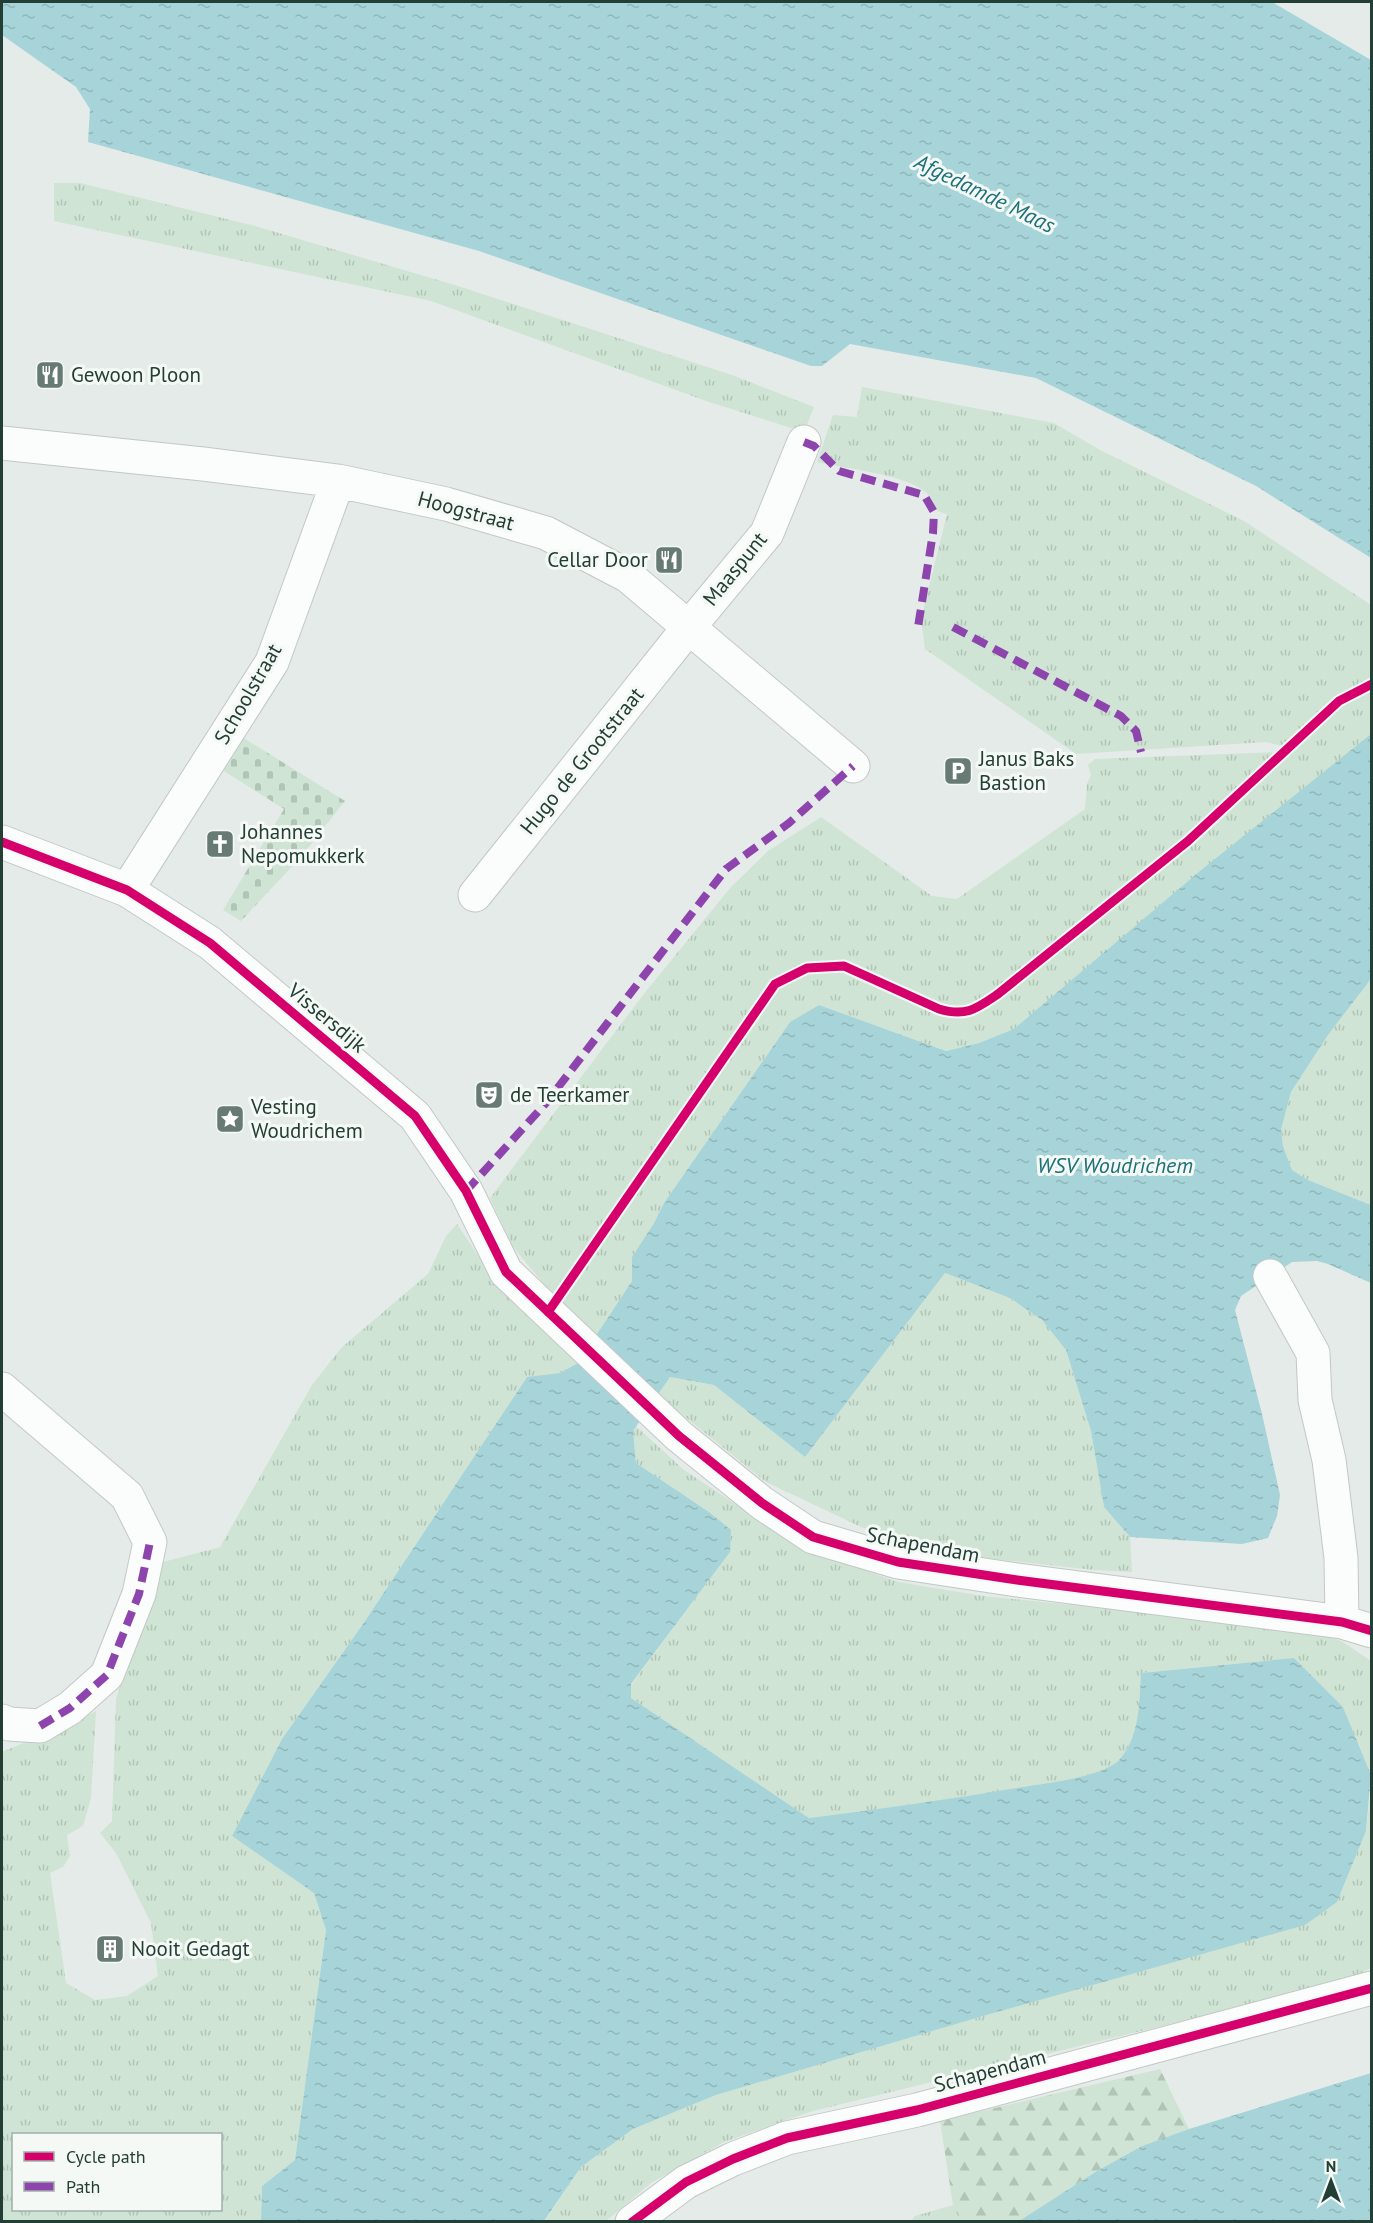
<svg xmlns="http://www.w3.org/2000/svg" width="1373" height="2223" font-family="'PT Sans',sans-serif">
  <defs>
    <pattern id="grass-tufts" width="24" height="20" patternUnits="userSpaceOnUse" patternTransform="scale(1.5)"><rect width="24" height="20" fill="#cfe4d4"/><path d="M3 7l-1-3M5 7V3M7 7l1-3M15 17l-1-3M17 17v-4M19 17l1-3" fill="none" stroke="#b1c5b7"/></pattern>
    <pattern id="forest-firs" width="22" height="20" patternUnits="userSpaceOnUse" patternTransform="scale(1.5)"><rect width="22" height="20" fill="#cfe4d4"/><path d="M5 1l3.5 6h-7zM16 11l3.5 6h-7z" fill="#b1c5b7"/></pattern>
    <pattern id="cemetery-stones" width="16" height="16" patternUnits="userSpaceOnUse" patternTransform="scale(1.5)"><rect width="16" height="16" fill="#cfe4d4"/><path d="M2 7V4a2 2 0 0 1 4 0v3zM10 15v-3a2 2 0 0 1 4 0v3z" fill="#b1c5b7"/></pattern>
    <pattern id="water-ripples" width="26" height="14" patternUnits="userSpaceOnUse" patternTransform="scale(1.5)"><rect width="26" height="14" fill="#a7d4d8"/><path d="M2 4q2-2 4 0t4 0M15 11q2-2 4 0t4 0" fill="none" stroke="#8fb7ba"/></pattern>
  </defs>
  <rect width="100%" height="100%" fill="#e5ebe8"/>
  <path fill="url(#grass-tufts)" fill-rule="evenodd" d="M54,183H80L255,226L458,286L732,375L814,407L804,432L709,402L431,301L54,221Z
    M862,387L1054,423L1100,450L1244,521L1371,605V734L1014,1029L979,1043L946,1051L819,1005L790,1022L664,1203L654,1223L632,1257V1281L596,1336L553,1295L513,1247L490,1198L643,995L731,887L768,851L821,817L932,896L957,899L1085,809L1087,784L1091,775L1088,765L1095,759L1282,752L1287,747L1266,742L1076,754L925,649L921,619L947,514L937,511C933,502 930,494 921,489C899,474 844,468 817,462L833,415L857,417Z
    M1371,979V1205L1308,1180L1292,1170L1283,1146L1281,1131L1291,1092L1328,1035Z
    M457,1224L492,1276L578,1363L560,1373L526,1378L363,1624L282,1739L232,1836L314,1893L326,1930L295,2160L262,2186L261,2221H2V1752L77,1721L96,1711L91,1798L83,1826L67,1835L70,1856L63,1867L50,1873L66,1983L95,2000L127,1996L158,1976L151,1923L116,1853L100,1833L112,1821L116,1699L163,1562L220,1547L312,1385L341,1348L428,1274L446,1236ZM14,2134H220V2210H14Z
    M945,1273L1010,1298L1042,1320L1066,1350L1091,1431L1104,1507L1130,1537L1132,1572L1095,1570L954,1555L861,1527L766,1482L658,1395L669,1377L714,1385L805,1457Z
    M636,1426L684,1470L801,1547L898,1582L983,1596L1273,1625L1321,1633L1343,1642L1371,1661V1775L1343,1707L1294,1658L1141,1673C1139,1703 1140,1737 1119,1760C1103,1778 1042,1783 1018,1788C948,1800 879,1810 809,1818L631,1698V1685L729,1553L731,1531L709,1512L636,1463L633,1431Z
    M1371,1789V1968L1342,1982L813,2111L724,2142L651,2183L606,2221L544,2222L581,2167L633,2129L716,2095L990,2014L1337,1902L1366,1831Z
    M953,2205L964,2221H911L915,2216Z"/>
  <path fill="url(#forest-firs)" d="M1160,2069L1189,2129L1142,2146L1097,2171L1019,2221L964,2222L953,2205L940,2121Z"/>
  <path fill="url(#cemetery-stones)" d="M242,737L345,801L300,858L241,921L223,910L284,809L224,771Z"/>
  <path fill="url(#water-ripples)" d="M2,2H1272L1371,60V558L1256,486L1036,378L850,344L822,366H811L479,251L88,142L90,109L76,87L2,35Z
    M1371,734V979L1328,1035L1291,1092L1281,1130L1283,1146L1292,1170L1308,1180L1371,1205V1283L1328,1264L1317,1261L1292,1262L1241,1296L1235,1310L1262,1414L1280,1495L1277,1516L1268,1538L1242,1544L1130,1537L1104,1507L1091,1431L1066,1350L1042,1320L1010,1298L945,1273L805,1457L714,1385L670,1377L633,1431L636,1463L709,1512L731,1530L730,1552L631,1684V1698L809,1818C881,1809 951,1799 1023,1787C1046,1783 1103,1777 1119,1760C1140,1737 1139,1703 1141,1673L1294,1658L1343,1707L1371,1775L1366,1831L1337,1902L1305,1925L990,2014L716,2095L633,2129L581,2167L544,2221H261L262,2186L295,2160L326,1930L314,1893L232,1836L282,1739L363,1624L527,1377L560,1373L578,1363L632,1281V1257L654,1223L664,1203L790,1022L819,1005L946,1051L979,1043L1014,1029L1200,871Z
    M1371,2073V2221H1019L1097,2171L1142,2146L1189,2129Z"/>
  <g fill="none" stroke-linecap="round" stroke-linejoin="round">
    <g stroke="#c2c8c5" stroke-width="35">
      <path id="minor" d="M2,443L203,464L338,481L446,504L546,533L628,576L853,766
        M2,842L127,890L210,943L415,1116L466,1191L506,1272L679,1436L762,1503L813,1537L898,1562L1017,1580L1342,1622L1372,1631
        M127,890L272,662L338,481
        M475,895L689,627L767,533L804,442
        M1270,1276L1313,1353L1315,1400L1329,1460L1341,1558L1342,1622
        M2,1389L127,1496L150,1542L139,1594L107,1675L70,1708L40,1726L9,1724L2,1721
        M632,2222L686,2182L733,2159L787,2138L917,2110L1372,1988"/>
    </g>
    <use href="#minor" stroke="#fbfcfc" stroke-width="33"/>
    <path stroke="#8e44ad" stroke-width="8" stroke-dasharray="15 8" stroke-linecap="butt" d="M804,442L814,446L839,471L924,495L934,512L933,533L918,627
      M953,627L1121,716L1136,731L1141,752
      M466,1191L546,1103L726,869L789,823L853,766
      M40,1726L70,1708L107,1675L139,1594L150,1542"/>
    <g stroke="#f4f9f6" stroke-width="13">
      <path id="cycleway" d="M2,842L127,890L210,943L415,1116L466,1191L506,1272L679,1436L762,1503L813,1537L898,1562L1017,1580L1342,1622L1372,1631
        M548,1312L775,984L807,968L844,966L939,1009C966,1017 976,1009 998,994L1188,841L1339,701L1372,684
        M632,2222L686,2182L733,2159L787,2138L917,2110L1372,1988"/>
    </g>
    <use href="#cycleway" stroke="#d6006c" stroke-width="9"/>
  </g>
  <defs>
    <g id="restaurant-square" transform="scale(1.5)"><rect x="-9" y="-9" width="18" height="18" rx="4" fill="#677b74" stroke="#f4f9f6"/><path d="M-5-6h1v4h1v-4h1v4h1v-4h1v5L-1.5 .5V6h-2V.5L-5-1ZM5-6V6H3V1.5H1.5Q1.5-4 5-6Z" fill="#fff"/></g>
    <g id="parking-square" transform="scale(1.5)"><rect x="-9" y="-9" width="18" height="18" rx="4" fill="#677b74" stroke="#f4f9f6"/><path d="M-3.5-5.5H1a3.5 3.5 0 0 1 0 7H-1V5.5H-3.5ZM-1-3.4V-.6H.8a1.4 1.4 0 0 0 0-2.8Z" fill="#fff"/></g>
    <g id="church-square" transform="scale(1.5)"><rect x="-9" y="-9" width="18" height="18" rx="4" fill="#677b74" stroke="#f4f9f6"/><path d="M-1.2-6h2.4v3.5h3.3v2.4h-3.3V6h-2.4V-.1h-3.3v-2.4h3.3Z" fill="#fff"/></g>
    <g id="theatre-square" transform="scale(1.5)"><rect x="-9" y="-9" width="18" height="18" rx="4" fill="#677b74" stroke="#f4f9f6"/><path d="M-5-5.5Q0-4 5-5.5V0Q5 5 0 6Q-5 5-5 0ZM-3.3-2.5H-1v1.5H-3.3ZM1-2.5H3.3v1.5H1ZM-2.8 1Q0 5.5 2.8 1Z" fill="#fff"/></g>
    <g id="sight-square" transform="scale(1.5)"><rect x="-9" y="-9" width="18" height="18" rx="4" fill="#677b74" stroke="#f4f9f6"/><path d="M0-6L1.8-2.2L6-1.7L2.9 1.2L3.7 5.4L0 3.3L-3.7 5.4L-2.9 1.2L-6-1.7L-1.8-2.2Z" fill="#fff"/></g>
    <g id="building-square" transform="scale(1.5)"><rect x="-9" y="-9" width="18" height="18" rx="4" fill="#677b74" stroke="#f4f9f6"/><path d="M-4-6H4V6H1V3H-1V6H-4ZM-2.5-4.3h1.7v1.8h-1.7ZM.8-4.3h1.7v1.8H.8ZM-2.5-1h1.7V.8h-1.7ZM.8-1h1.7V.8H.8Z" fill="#fff"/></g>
  </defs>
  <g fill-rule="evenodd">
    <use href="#restaurant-square" x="50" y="375"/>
    <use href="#restaurant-square" x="669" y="560"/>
    <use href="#parking-square" x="958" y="771"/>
    <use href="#church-square" x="220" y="844"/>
    <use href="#theatre-square" x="489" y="1095"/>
    <use href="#sight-square" x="230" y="1119"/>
    <use href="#building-square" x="110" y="1949"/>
  </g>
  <g text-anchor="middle" stroke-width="6" stroke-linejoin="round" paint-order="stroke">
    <g font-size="21" fill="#233e35" stroke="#f4f9f6" text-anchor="start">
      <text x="71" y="382">Gewoon Ploon</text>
      <text x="648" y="567" text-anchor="end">Cellar Door</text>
      <text x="979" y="766">Janus Baks<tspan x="979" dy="24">Bastion</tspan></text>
      <text x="241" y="839">Johannes<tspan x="241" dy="24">Nepomukkerk</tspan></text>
      <text x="510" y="1102">de Teerkamer</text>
      <text x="251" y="1114">Vesting<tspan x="251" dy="24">Woudrichem</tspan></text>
      <text x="131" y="1956">Nooit Gedagt</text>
    </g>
    <g font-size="21" fill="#233e35" stroke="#f4f9f6">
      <text transform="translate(466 511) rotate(15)" y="7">Hoogstraat</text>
      <text transform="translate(735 569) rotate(-51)" y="7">Maaspunt</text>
      <text transform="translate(248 694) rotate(-60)" y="7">Schoolstraat</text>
      <text transform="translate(582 761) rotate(-51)" y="7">Hugo de Grootstraat</text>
      <text transform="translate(327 1018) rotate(40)" y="7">Vissersdijk</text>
      <text transform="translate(923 1545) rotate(11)" y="7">Schapendam</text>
      <text transform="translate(990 2071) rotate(-15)" y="7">Schapendam</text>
    </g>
    <g font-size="22" font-style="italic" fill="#1e707a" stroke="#f4f9f6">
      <text transform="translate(985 193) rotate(26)" y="8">Afgedamde Maas</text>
      <text x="1115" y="1173">WSV Woudrichem</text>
    </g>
  </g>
  <rect width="1373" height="2223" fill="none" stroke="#233e35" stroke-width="6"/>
  <rect x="12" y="2133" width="210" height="78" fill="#f4f9f6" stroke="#a0aea9" stroke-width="1.5"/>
  <rect x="24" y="2152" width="30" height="9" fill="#d6006c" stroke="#a0aea9" stroke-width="1.5"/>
  <text x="66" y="2163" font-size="18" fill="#233e35">Cycle path</text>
  <rect x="24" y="2182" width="30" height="9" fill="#8e44ad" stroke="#a0aea9" stroke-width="1.5"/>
  <text x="66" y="2193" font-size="18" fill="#233e35">Path</text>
  <g transform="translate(1331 2181)" stroke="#f4f9f6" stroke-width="4.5" paint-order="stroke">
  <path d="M0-4.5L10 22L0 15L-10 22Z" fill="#233e35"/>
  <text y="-9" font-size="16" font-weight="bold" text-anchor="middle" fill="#233e35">N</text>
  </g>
</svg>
